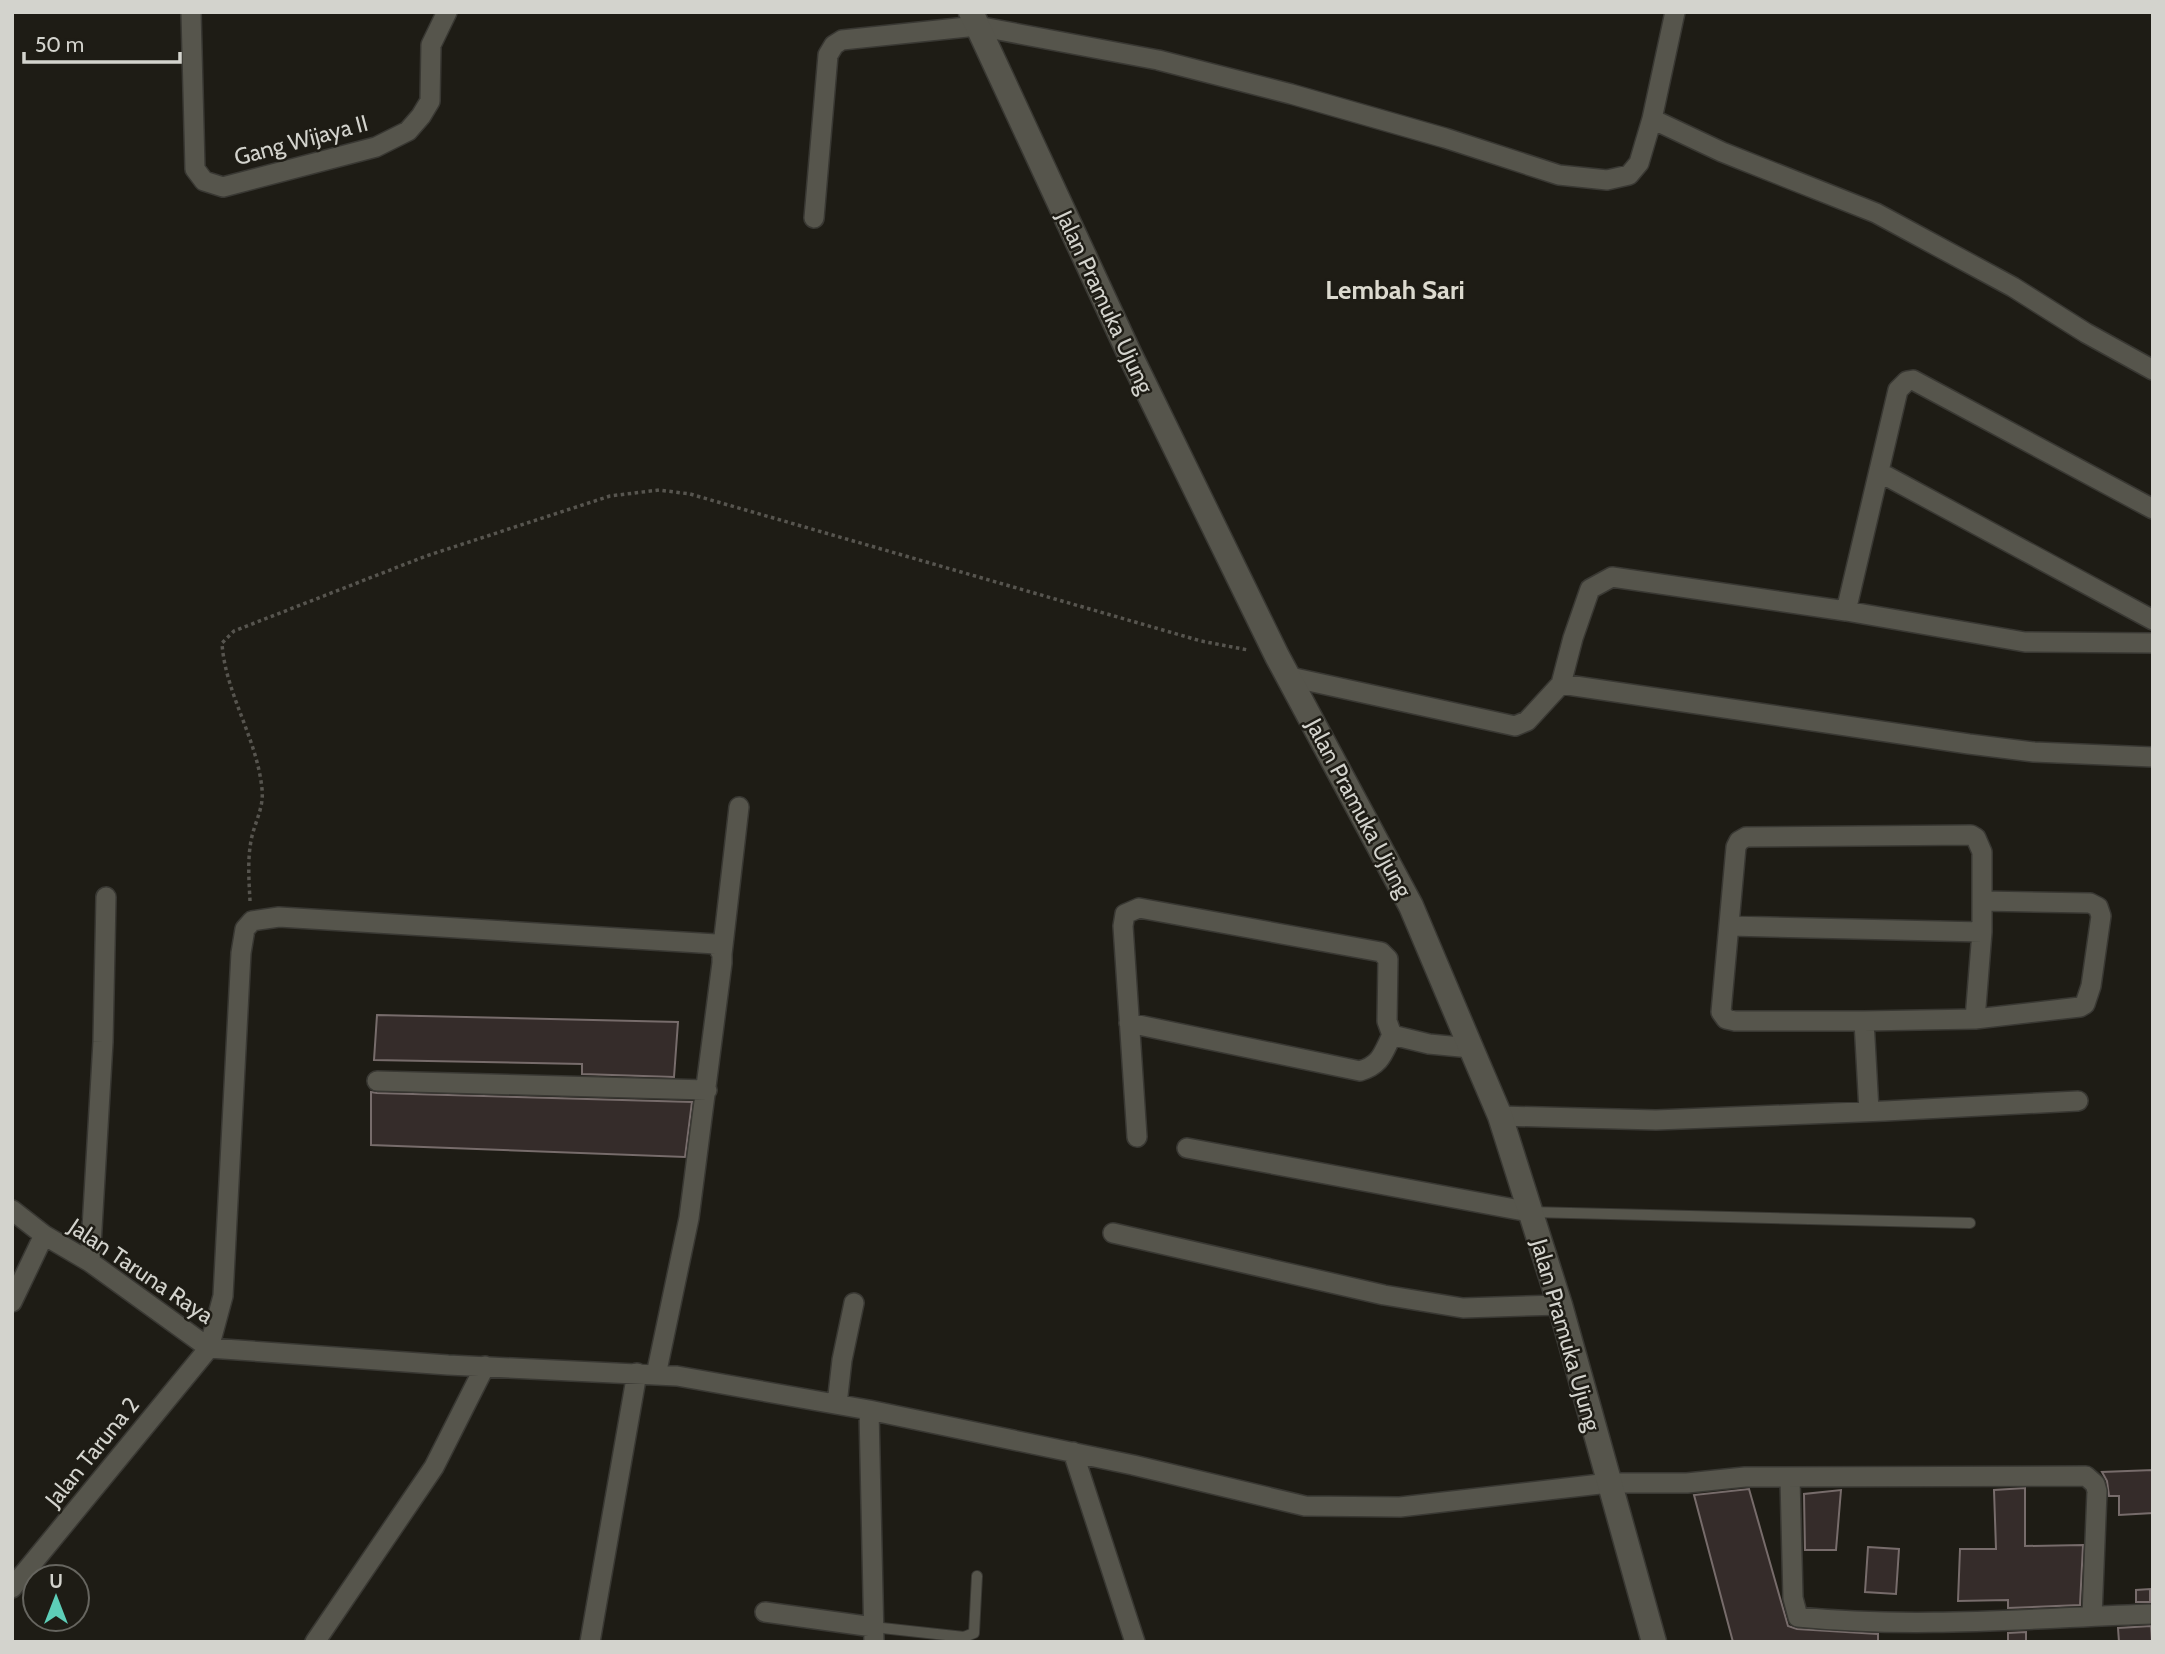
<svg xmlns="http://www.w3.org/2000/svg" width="2165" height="1654" font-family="Cabin,sans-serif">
  <rect width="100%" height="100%" fill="#1e1c15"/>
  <path fill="#352c2a" stroke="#776c6b" stroke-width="2" d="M377,1015L678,1022L674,1077L582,1074V1064L374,1060Z
    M371,1092L377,1093L692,1102L685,1157L371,1145Z
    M2153,1470V1513L2119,1515V1496H2109L2107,1481L2102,1472Z
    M2025,1488V1546L2083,1545L2080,1605L2008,1608V1600L1958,1601L1960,1549H1996L1994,1490Z
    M1749,1489L1788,1626L1797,1629L1878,1634V1642H1733L1694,1495Z
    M1841,1490L1836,1550H1805L1804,1494Z
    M1868,1547L1899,1549L1896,1594L1865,1592Z
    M2150,1589V1602H2136V1590Z
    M2151,1626L2152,1642H2119L2118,1628Z
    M2026,1632V1642H2008V1633Z"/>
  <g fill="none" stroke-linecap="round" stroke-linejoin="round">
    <g stroke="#393833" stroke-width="12">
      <path id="service" d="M1530,1212L1970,1223
        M873,1627L964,1637L974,1633L977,1576"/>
    </g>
    <g stroke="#393833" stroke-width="22">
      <path id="minor" d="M191,12L195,169L204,181L223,187L376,147L408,131L421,116L430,101L431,45L447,12
        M1652,119L1722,152L1876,213L2013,287L2086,333L2153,370
        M814,218L828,55L834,45L842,40L977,26L1158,60L1291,94L1445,138L1559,175L1607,180L1629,175L1639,163L1652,119L1675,12
        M1879,472L2153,620
        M1846,611L1898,390L1907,381L1913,380L2153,509
        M1290,677L1515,726L1527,721L1561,684L1969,744L2034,752L2153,757
        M1561,684L1573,638L1590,589L1612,577L1846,611L2025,642L2153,643
        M1730,926L1982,932
        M722,954L739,807
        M1864,1021H1735L1726,1019L1721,1012L1736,847L1739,841L1746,837L1971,835L1976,838L1982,852V932L1975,1019
        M1129,1023L1360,1071C1381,1065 1383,1053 1392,1035
        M377,1081L707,1090
        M1869,1111L1864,1021L1975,1019L2080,1007L2085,1004L2091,986L2101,916L2098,907L2090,903L1982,901
        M1500,1116L1656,1120L1885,1111L2078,1101
        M1137,1137L1123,926L1125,914L1139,908L1381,952L1388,959L1387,1021L1392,1035L1429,1044L1471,1048
        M1187,1148L1530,1212
        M12,1210L44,1235L90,1262L209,1348
        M1113,1233L1384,1295L1463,1308L1560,1305
        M90,1262L103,1042L106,897
        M12,1302L44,1235
        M209,1348L448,1365L677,1376L869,1410L1133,1465L1305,1506L1400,1507L1609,1483H1687L1745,1477L2086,1476L2095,1484L2097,1491L2092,1616
        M837,1404L842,1360L854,1303
        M869,1410L874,1642
        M1073,1452L1135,1642
        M1790,1479L1793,1598L1798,1617C1916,1629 2034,1618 2153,1614
        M12,1588L209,1348L223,1296L241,953L245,929L252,921L279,917L716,944L722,954V963L689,1218L656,1375
        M765,1612L873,1627
        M315,1642L434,1467L485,1366
        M590,1642L637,1373"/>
    </g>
    <g stroke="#393833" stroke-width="27">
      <path id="tertiary" d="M971,12L1130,355L1277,656L1411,906L1471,1048L1500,1116L1560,1305L1654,1642"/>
    </g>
    <path stroke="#57554f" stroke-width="3.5" stroke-dasharray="3.5 3.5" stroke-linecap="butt" d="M250,901C249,880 247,858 252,836C256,820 264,806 262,789C257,738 225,693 222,643L234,631L426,556L610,496L659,490L690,494L1201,641L1248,650"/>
    <use href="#service" stroke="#56554c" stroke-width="10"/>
    <use href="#minor" stroke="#56554c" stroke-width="19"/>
    <use href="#tertiary" stroke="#56554c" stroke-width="24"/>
  </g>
  <g text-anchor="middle" stroke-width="5" stroke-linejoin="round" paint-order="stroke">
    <g font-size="23" fill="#d3d3cd" stroke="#1e1c15">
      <text transform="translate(301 140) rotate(-15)" y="8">Gang Wijaya II</text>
      <text transform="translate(1105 302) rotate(65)" y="8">Jalan Pramuka Ujung</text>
      <text transform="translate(1359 808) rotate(62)" y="8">Jalan Pramuka Ujung</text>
      <text transform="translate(141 1271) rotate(34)" y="8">Jalan Taruna Raya</text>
      <text transform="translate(1566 1335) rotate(74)" y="8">Jalan Pramuka Ujung</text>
      <text transform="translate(92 1452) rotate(-51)" y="8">Jalan Taruna 2</text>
    </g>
    <g font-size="26" font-weight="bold" fill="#dcdacf" stroke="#1e1c15">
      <text x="1395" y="299">Lembah Sari</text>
    </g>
  </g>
  <rect width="2165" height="1654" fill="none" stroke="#d3d3cd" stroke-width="28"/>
  <g transform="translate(56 1598)"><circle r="33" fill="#1e1c15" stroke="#66655f" stroke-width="2"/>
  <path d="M0-5L12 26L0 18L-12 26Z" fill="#5dceb8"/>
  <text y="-10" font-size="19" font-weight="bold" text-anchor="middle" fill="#d3d3cd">U</text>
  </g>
  <path d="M24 52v10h156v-10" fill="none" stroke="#d3d3cd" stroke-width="3.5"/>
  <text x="35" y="52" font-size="21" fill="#d3d3cd" stroke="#1e1c15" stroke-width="5" paint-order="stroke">50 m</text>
</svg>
